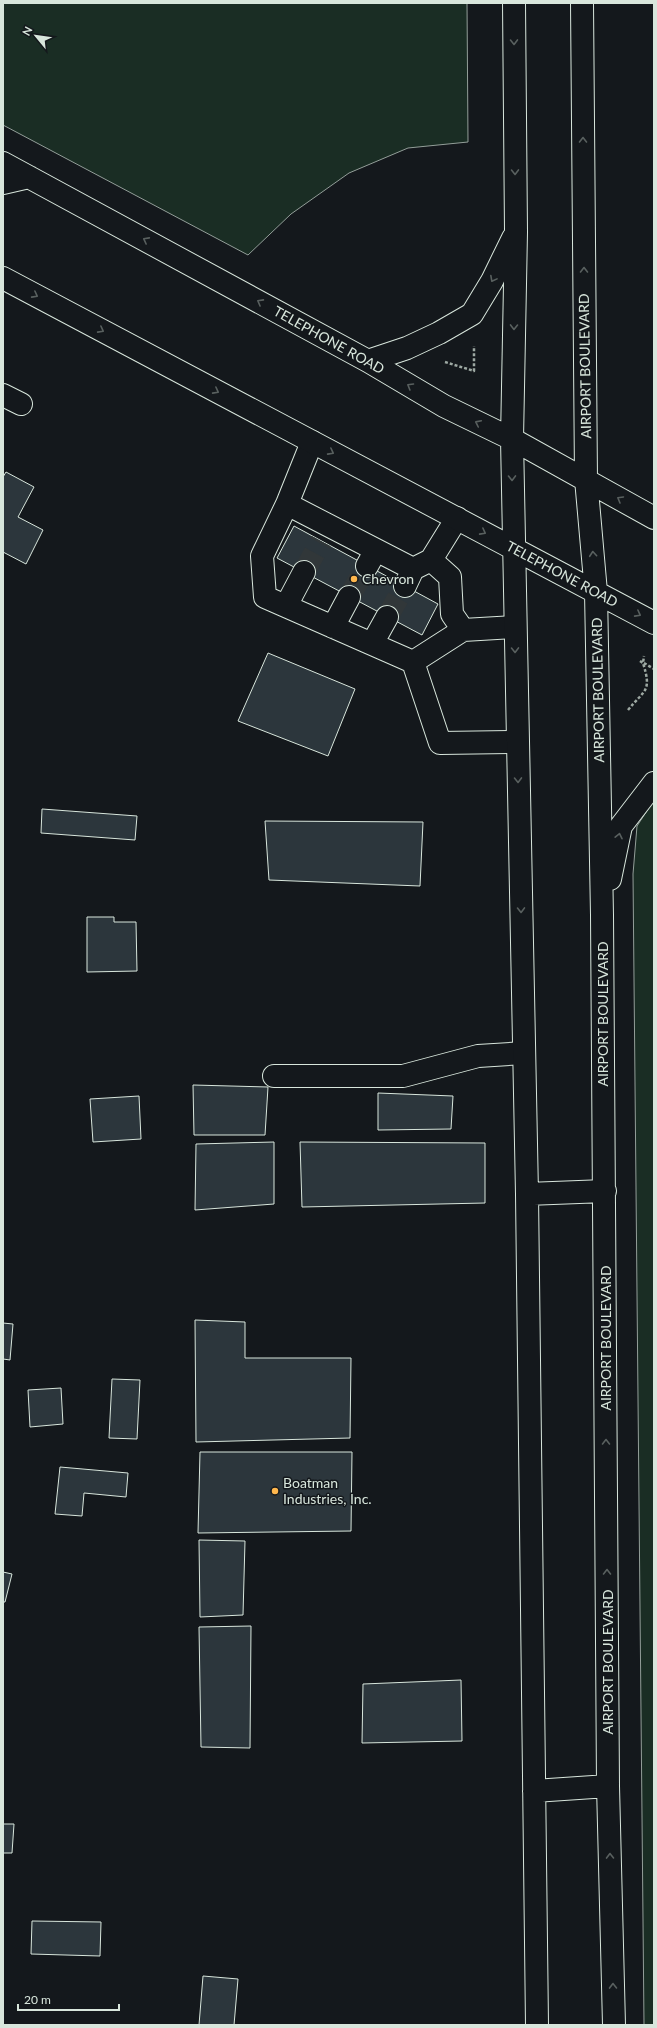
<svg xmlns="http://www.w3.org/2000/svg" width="657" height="2028" font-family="Lato,sans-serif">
  <rect width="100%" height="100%" fill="#14181c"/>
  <path fill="#1a2d24" stroke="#939e99" d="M3,3H467L468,142L408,148L349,173L291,214L248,255L3,125Z
    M654,800V2025H644L633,874L637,826Z"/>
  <path fill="#2c363c" stroke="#d8e6dc" d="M6,472L34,487L18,517L43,530L26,564L3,552V477Z
    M294,526L438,604L422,635L277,558Z
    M268,653L355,689L328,756L238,721Z
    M42,809L137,816L135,840L41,833Z
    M265,821L423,822L420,886L269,880Z
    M87,917H114V922H136L137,971L87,972Z
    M193,1085L268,1087L265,1135H194Z
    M378,1093L453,1096L451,1129L378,1130Z
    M139,1096L141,1139L93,1142L90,1099Z
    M274,1142V1204L195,1210L196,1144Z
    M300,1142L485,1143V1203L302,1207Z
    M195,1320L245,1322V1358H351L350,1438L196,1442Z
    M3,1323L13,1324L10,1360L3,1359Z
    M112,1379L140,1380L137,1439L109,1438Z
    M61,1388L63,1424L30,1427L28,1390Z
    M200,1452H352L351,1531L198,1533Z
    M60,1467L128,1473L126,1497L84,1493L82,1516L55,1514Z
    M199,1540L245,1541L243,1615L200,1617Z
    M3,1572L12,1574L5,1602H3Z
    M251,1626L250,1748L201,1747L199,1627Z
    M461,1680L462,1741L362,1743L363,1684Z
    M3,1824H14L12,1853H3Z
    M32,1921L101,1922L100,1956L31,1954Z
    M203,1976L238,1979L234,2025H199Z"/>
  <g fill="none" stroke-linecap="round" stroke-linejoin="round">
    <path stroke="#313739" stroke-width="22" stroke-dasharray="22 11" stroke-linecap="butt" d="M304,572L321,541
      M349,597L367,566
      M387,617L405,586"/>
    <g stroke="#d8e6dc" stroke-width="24">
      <path id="minor" d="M3,395L21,404
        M312,442L287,504L262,556L265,597L413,662L463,630L515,627
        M287,504L413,569L431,560L457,518
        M431,560L450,577L452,614L463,630
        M367,566L376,550
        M405,586L413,569
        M286,606L304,572
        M333,627L349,597
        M372,644L387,617
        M413,662L440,743L517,742
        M274,1076H403L478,1056L524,1053"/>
    </g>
    <g stroke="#d8e6dc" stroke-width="24">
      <path id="major" d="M514,3L516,232L512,439L527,1194L537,2025
        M582,3L586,479L596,592L602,915L608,1786L614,2025
        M3,163L368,361L444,406L512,439L654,518
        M3,183L29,177
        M3,278L654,623
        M368,361L407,348L439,333L472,314L492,281L513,238
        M610,879L621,826L654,783
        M527,1194L605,1191
        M534,1791L608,1786"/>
    </g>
    <path stroke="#9da8a2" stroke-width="2.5" stroke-dasharray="3 2" stroke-linecap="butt" d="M445,362L474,371V346
      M640,661L643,663L644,656
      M644,663L654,669
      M628,710C645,689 652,692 643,663"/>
    <use href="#minor" stroke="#14181c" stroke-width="22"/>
    <use href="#major" stroke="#14181c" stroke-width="22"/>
  </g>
  <defs><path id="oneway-chevron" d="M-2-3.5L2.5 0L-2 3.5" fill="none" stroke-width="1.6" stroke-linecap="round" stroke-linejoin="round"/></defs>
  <g stroke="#59605f">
    <use href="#oneway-chevron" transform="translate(514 42) rotate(89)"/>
    <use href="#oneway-chevron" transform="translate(583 140) rotate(-90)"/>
    <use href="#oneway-chevron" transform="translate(515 172) rotate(89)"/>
    <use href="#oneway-chevron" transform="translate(146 240) rotate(-152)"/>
    <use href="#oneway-chevron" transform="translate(584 270) rotate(-90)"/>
    <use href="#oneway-chevron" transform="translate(493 279) rotate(118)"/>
    <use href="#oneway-chevron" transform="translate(35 295) rotate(28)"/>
    <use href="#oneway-chevron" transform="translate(260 302) rotate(-151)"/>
    <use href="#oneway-chevron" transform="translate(514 327) rotate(91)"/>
    <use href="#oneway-chevron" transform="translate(101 330) rotate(28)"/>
    <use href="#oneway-chevron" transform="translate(410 386) rotate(-149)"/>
    <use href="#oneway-chevron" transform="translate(216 391) rotate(28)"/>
    <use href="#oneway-chevron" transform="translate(478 423) rotate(-154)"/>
    <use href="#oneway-chevron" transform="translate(331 452) rotate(28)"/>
    <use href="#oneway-chevron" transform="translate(512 478) rotate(89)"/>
    <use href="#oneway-chevron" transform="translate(620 499) rotate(-150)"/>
    <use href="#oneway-chevron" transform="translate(483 532) rotate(28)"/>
    <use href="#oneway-chevron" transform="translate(593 554) rotate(-95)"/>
    <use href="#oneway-chevron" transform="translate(638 614) rotate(28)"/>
    <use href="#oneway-chevron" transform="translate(515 650) rotate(89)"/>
    <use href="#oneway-chevron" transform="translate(518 780) rotate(89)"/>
    <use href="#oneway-chevron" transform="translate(619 836) rotate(-78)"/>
    <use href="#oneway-chevron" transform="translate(521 910) rotate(89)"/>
    <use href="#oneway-chevron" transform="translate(606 1442) rotate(-90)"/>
    <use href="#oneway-chevron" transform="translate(607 1572) rotate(-90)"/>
    <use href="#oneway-chevron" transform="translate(610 1856) rotate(-91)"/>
    <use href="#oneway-chevron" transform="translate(613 1986) rotate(-91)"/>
  </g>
  <g fill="#ffb74d" stroke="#14181c" stroke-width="1.5">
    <circle cx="354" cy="579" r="4"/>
    <circle cx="275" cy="1491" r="4"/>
  </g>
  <g text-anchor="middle" stroke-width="3" stroke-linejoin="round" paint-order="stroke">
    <g font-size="14" fill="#d8e6dc" stroke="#14181c">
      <text transform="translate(329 340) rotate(29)" y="5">TELEPHONE ROAD</text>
      <text transform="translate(585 366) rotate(-91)" y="5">AIRPORT BOULEVARD</text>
      <text transform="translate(562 574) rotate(28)" y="5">TELEPHONE ROAD</text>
      <text transform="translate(598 690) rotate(-91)" y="5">AIRPORT BOULEVARD</text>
      <text transform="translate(603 1014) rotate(-90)" y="5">AIRPORT BOULEVARD</text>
      <text transform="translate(606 1338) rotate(-90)" y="5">AIRPORT BOULEVARD</text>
      <text transform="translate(608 1662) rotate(-90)" y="5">AIRPORT BOULEVARD</text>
    </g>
    <g font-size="14" fill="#d8e6dc" stroke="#14181c" text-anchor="start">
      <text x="362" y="584">Chevron</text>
      <text x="283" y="1488">Boatman<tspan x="283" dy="16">Industries, Inc.</tspan></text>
    </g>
  </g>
  <rect width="657" height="2028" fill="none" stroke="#d8e6dc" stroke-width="8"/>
  <g transform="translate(36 36) rotate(299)" stroke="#14181c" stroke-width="3" paint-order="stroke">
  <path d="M0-3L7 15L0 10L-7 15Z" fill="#d8e6dc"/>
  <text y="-6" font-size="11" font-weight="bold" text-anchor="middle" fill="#d8e6dc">N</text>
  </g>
  <path d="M18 2004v6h101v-6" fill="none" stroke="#d8e6dc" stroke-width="2"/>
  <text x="24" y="2004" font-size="12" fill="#d8e6dc" stroke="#14181c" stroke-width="3" paint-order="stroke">20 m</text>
</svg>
